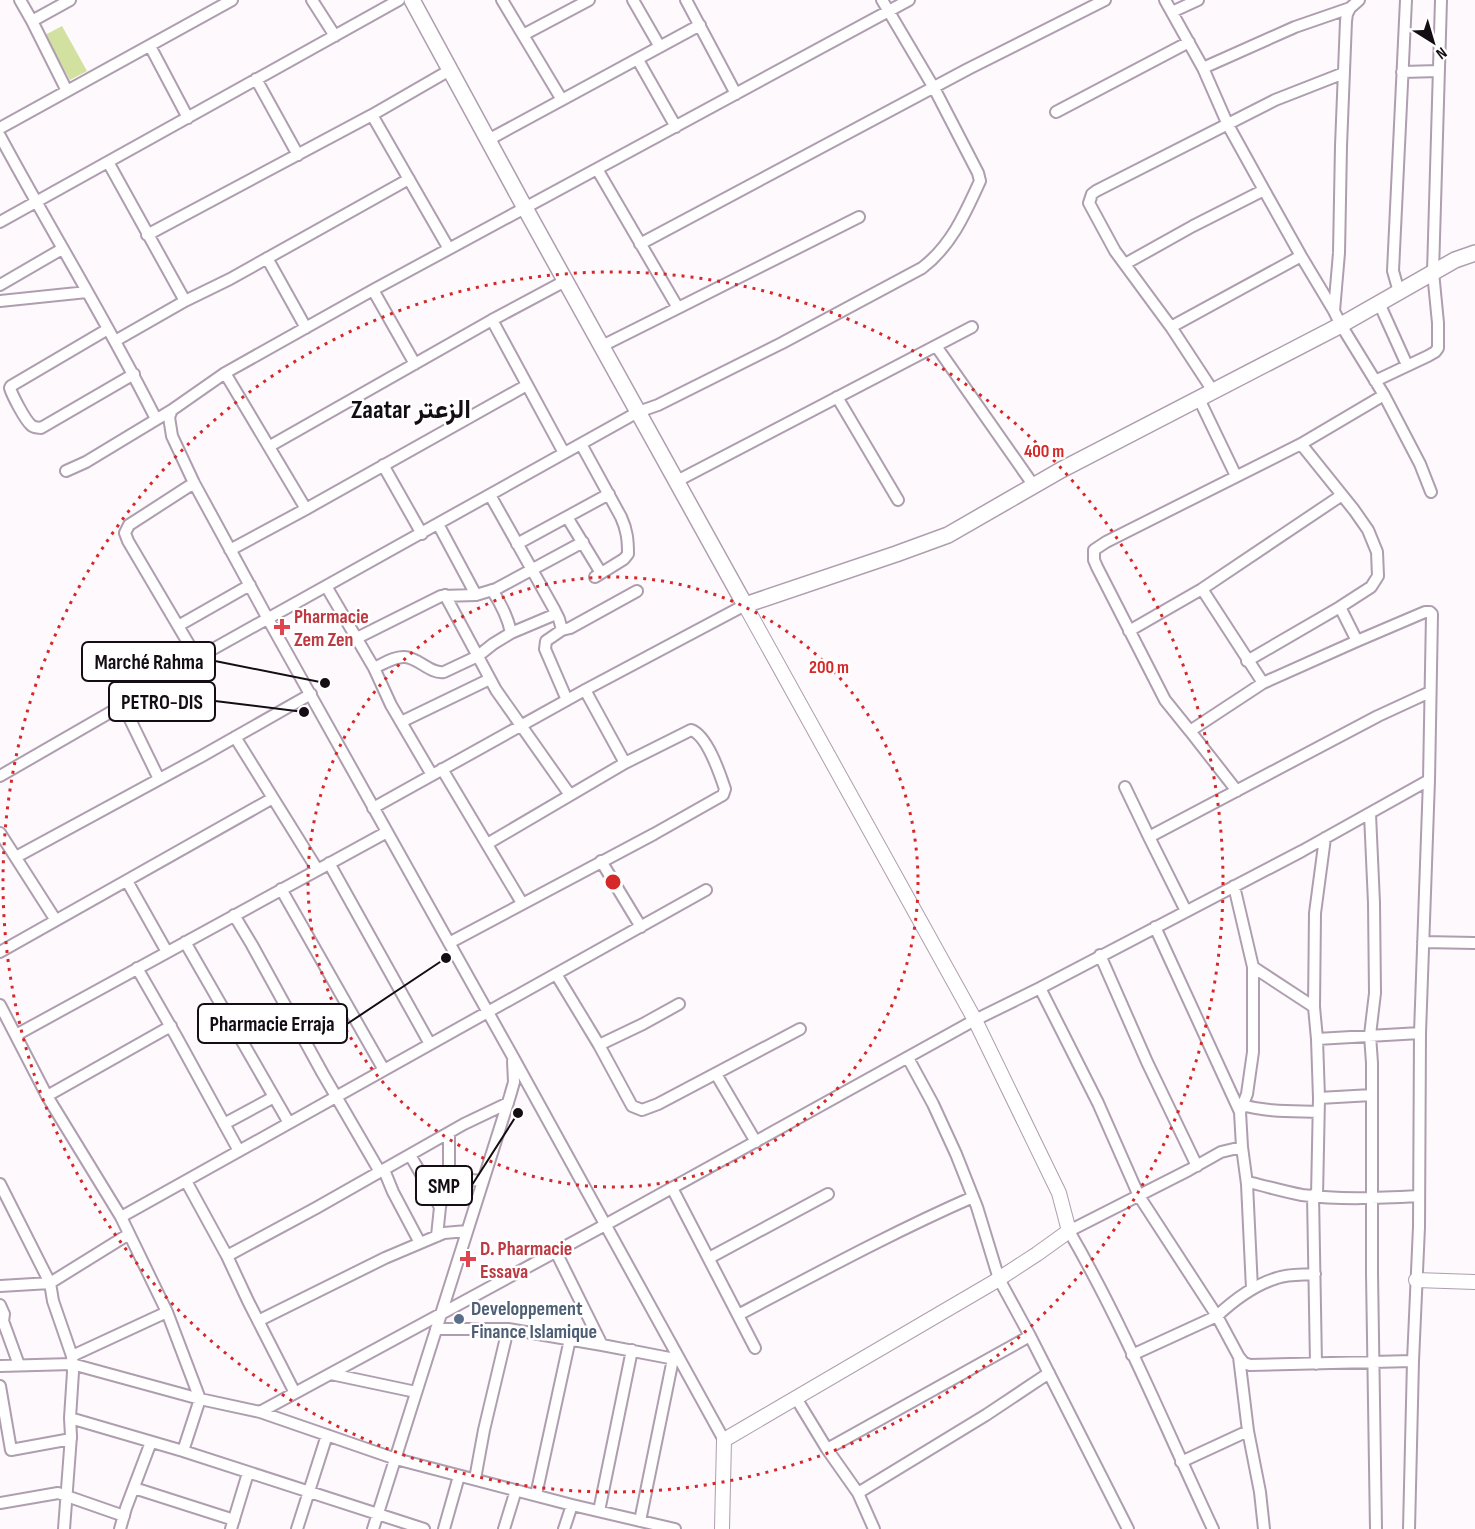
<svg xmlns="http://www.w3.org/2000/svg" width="1475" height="1529" font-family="'Sofia Sans Condensed',Vazirmatn,sans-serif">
  <rect width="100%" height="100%" fill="#fdf9fd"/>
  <path fill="#d2e19f" d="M62,26L87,71L70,80L45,35Z"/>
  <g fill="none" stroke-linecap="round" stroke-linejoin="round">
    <g stroke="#ae9eaf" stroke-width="14">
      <path id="minor" d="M20,0L32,21L67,91
        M312,0L335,36
        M502,0L562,100
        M633,0L660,47
        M686,0L736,94
        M1165,0L1203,68L1228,125L1264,190L1301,256L1334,311L1341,325L1384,395L1420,464L1431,492
        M1172,12L1198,0
        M32,21L70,0
        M523,35L589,0
        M150,46L188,118
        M638,60L676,127
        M1203,68L1295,27L1350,8L1359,0
        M1402,72L1439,71
        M256,79L298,155
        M1056,112L1189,42
        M372,115L449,249
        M0,128L232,0
        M0,136C51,231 108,323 156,419
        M488,140L700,25
        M108,162L185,301
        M597,169L678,308L859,217
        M0,222L399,0
        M147,235L372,115L450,70
        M640,244L968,69L1105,0
        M267,258L306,328
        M1125,264L1193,226L1264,190
        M0,285L62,249
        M373,290L415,364
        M1399,292L1393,271L1406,0
        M0,301L87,292
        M1379,303L1407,365
        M1334,311L1339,253L1341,146L1346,21L1347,14L1350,8
        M492,320L564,453
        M1171,327L1301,256
        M108,329L11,386L10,388C12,395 25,420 31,425C34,428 36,427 41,428L134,374
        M115,341L185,301L230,279L409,179
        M602,346L678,308
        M936,346L1034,486
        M225,373L306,509
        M1375,381L1428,356L1435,352L1438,348V323L1433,272L1441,0
        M1213,391L1171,327L1115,251L1089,203L1092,194L1096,191L1275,100L1344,73
        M837,397L898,500
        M1199,399L1236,476
        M172,410L169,417L172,436L194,483L268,619L513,1057L724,1440
        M581,444L621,517C627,530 628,540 628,554L624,559L595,577
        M270,446L492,320L565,281
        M383,465L422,534
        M66,471L86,462L172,410L225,373L373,290L909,0
        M677,481L972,327
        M194,483L129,525L125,533L128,541L197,658
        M490,495L554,609L559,619L562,630
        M567,517L601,573
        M438,524L476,595
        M517,544L609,494
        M230,550L306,509L527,385
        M326,586L374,668L391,705L432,775
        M1202,589L1263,683
        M445,595L496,690L570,795
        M1340,607L1357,641
        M178,626L250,585
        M1129,631L1202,589L1342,495
        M511,633L556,614
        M357,638L441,596L476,595L496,589L583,542
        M1247,661L1340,607L1371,587L1378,576L1377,552L1368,530L1354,510L1301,444
        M374,668C383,664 395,656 405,657C419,658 430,674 444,672L478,656L493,644L511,633C508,617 501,604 492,590
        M585,690L625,763
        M567,700L545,649L546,641L562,630L570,628L637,591
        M123,705L159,779
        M401,722L490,679
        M1190,731L1165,700L1097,567L1094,560V550L1106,542L1301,444L1384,395
        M235,737L317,869
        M442,769L522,903
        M0,776L123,705L197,658L638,412L658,405L782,343L922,268C951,246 965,214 980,181L978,173L934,88L882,0
        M1125,787L1149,837L1186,911
        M1237,791L1190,731L1263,683L1357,641L1425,612H1430L1432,614L1429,780L1420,1033L1419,1227L1413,1361L1409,1529
        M373,808L585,690L745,605
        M1370,814L1374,903L1375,993L1370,1035L1372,1063V1273L1376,1529
        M0,833L55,919
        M1149,837L1378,716L1430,692
        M16,857L202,756L311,694
        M601,861L641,927
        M329,863L430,1044
        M127,881L167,952
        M1234,886L1253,967V1052L1247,1094L1240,1112L1242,1147
        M281,889L384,1070
        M234,915L252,945L323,1074L380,1172
        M1155,927L1240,1112
        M185,942L289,1123
        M1423,942L1475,943
        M449,943L654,834L723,795L725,789C720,774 707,735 691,730L625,763L487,844
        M0,952L273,798
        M1100,955L1147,1062L1197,1166
        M1253,967L1314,1007
        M137,968L176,1036L239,1151
        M556,974L599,1045L632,1106L642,1110L658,1104L800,1029
        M1040,988L1098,1103L1139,1196L1217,1316C1234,1300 1254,1285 1277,1278C1288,1274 1303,1275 1315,1274
        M0,1005L47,1096L121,1217L706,890
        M16,1035L387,832
        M1317,1039L1420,1033
        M599,1045L643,1024L679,1004
        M908,1058L933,1104L956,1154L977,1207L999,1279L1030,1336L1128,1529
        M716,1074L756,1142
        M47,1096L171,1026
        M1319,1098L1372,1095
        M1242,1105C1267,1112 1293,1111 1318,1112
        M224,1124L274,1097
        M410,1155L440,1207
        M384,1170L393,1192L420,1243
        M186,1181L227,1256L248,1301L295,1393
        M426,1183L446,1178L483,1181
        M0,1184L50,1283L53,1301L72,1356L73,1372L70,1418L71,1436L64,1529
        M1247,1184L1252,1289
        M672,1188L755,1348
        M1313,1195L1316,1364
        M1317,1196L1319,1098L1317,1039L1314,1007L1315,913L1325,838
        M121,1217L167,1312L200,1399L260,1412
        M437,1236L440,1207L449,1166V1133
        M556,1252L602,1345
        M227,1256L316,1208L464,1124L508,1103
        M709,1258L828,1194
        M0,1286L50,1283L129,1234
        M0,1305L4,1314L3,1321L19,1365
        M738,1315C816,1274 893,1232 973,1197
        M258,1321L385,1258L444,1233L467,1231
        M436,1329H508L602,1345L680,1360
        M1132,1355L1217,1316L1239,1357L1244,1363L1250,1365L1413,1361
        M72,1356L167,1312
        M1239,1357L1248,1431L1260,1492L1264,1529
        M0,1366L72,1364L200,1399L183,1451
        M331,1374L416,1392
        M0,1386L11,1450L71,1439
        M796,1398L827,1449L858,1493
        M70,1418L183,1451L424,1529
        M827,1449L1030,1336
        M1181,1462L1248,1431
        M475,1479L484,1430L508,1329
        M134,1488L234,1520
        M536,1495L570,1339
        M0,1503L58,1493L124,1516
        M599,1511L632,1350
        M640,1521L673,1359
        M120,1529L126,1508L151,1442
        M231,1529L248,1473
        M297,1529L327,1435
        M373,1529L510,1096L514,1082L513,1061
        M444,1529L459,1476
        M504,1529L516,1490
        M564,1529L572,1505
        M675,1529L572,1505L396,1459L260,1412L605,1225L975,1020L1040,988L1302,851L1429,780
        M874,1529L858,1493L986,1415L1049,1373
        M1213,1529C1166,1429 1124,1326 1069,1231L1189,1170L1221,1152L1242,1147L1247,1184L1252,1183C1269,1187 1286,1192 1302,1195C1341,1200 1380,1198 1419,1196"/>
    </g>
    <g stroke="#ae9eaf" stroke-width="16">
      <path id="tertiary" d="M1416,1280L1475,1282
        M722,1529L724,1440L994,1282L1037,1254L1069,1231L1059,1193L975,1020L745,605"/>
    </g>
    <g stroke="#ae9eaf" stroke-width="18">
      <path id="secondary" d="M412,0L525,208L745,605L896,554L948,535L1061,470L1341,325L1455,260L1475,253"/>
    </g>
    <use href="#minor" stroke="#fff" stroke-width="10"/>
    <use href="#tertiary" stroke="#fff" stroke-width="14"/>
    <use href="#secondary" stroke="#fff" stroke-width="15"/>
  </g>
  <g fill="none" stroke="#d62828" stroke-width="3" stroke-dasharray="3 6">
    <circle cx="613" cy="882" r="305"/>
    <circle cx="613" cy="882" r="610"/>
  </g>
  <g fill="#e0444e" stroke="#fff" stroke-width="2">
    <path d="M279 618h6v6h6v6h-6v6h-6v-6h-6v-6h6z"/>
    <path d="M465 1250h6v6h6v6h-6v6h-6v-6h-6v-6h6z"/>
  </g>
  <circle fill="#5c6f8a" stroke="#fff" stroke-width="2" cx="459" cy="1319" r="6"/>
  <g text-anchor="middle" stroke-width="5" stroke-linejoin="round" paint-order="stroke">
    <g font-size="20" font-weight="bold" fill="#be3a42" stroke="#fff" text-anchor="start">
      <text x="294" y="623">Pharmacie<tspan x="294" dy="23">Zem Zen</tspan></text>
      <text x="480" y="1255">D. Pharmacie<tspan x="480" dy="23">Essava</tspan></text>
    </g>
    <g font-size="20" font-weight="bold" fill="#4e5e75" stroke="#fff" text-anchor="start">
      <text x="471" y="1315">Developpement<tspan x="471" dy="23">Finance Islamique</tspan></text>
    </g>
    <g font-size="26" font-weight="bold" fill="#140e14" stroke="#fff">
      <text x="411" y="418">Zaatar الزعتر</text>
    </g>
  </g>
  <circle cx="613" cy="882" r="9" fill="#d62828" stroke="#fff" stroke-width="3"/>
  <g font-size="18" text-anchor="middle" font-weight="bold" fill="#d62828" stroke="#fff" stroke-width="5" stroke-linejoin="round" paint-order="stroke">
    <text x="1044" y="457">400 m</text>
    <text x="829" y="673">200 m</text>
  </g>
  <path fill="none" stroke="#140e14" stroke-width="2" d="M325 683L215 661M304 712L215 701M446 958L347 1024M518 1113L472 1185"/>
  <g fill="#140e14" stroke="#fff" stroke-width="2">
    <circle cx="325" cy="683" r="6"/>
    <circle cx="304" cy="712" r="6"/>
    <circle cx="446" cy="958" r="6"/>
    <circle cx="518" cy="1113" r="6"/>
  </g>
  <g fill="#fff" stroke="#140e14" stroke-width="2">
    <rect x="82" y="642" width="133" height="39" rx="6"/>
    <rect x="109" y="682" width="106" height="39" rx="6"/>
    <rect x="198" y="1004" width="149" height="39" rx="6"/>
    <rect x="416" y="1166" width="56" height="39" rx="6"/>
  </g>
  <g font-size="21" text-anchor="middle" font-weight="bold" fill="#140e14">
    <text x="149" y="669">Marché Rahma</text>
    <text x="162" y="709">PETRO-DIS</text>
    <text x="272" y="1031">Pharmacie Erraja</text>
    <text x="444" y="1193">SMP</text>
  </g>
  <g transform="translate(1433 42) rotate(143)" stroke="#ffffff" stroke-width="4.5" paint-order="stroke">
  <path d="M0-4.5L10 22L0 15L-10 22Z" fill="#140e14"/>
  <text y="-9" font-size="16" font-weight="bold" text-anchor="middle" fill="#140e14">N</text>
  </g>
</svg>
